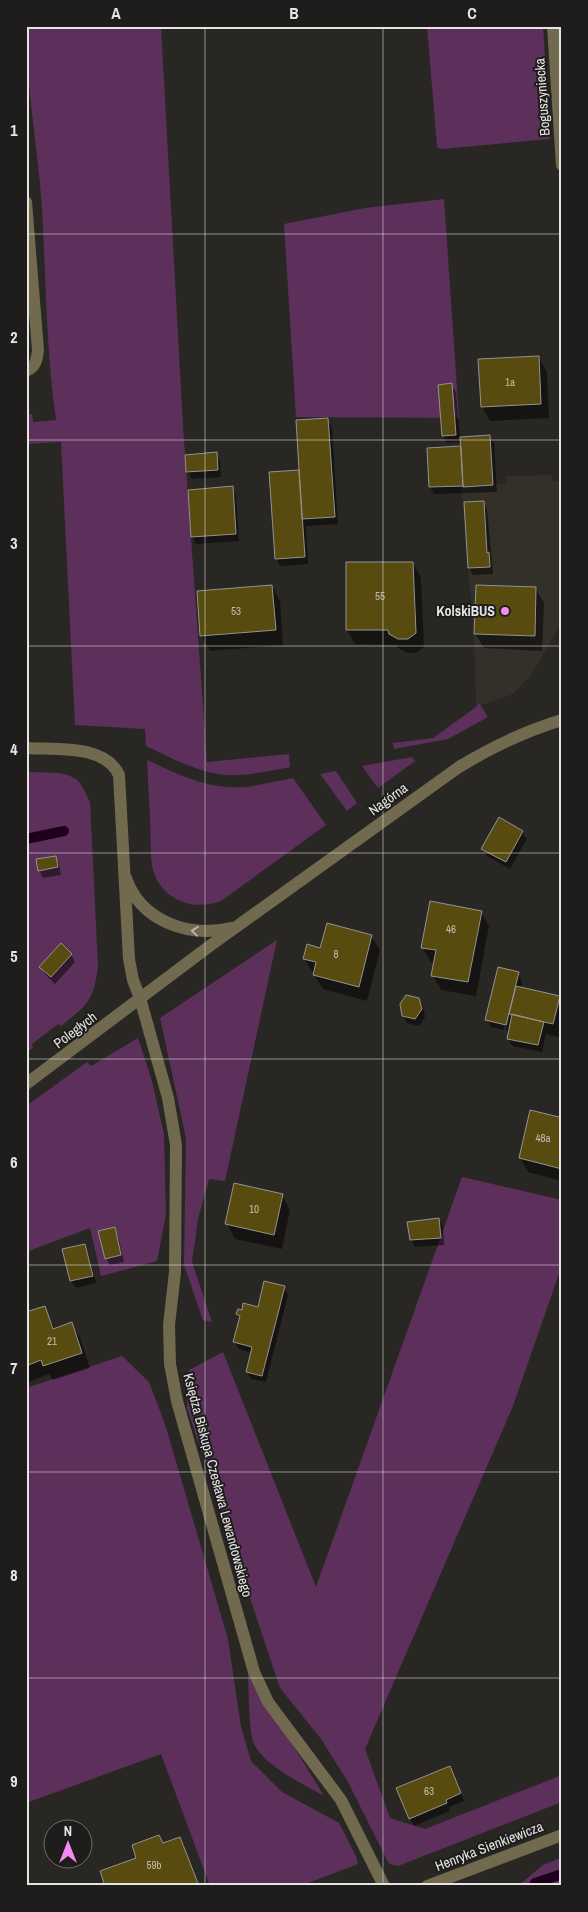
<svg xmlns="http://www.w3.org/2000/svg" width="588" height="1912" font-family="'Archivo Narrow',sans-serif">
  <rect width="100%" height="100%" fill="#282724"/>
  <path fill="#323028" d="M552,475V481H562L561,624L531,675L513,694L476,707L474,634L461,487L507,484V476Z"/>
  <path fill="#5c305b" d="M26,26H161L183,426L207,762L289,754L290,767C267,771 242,778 218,774C193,770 169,757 146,746L145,729L75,725L61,442L26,444V414H32L33,422L56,420C46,350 46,279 42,208C38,147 26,87 26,26Z
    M427,26H543L550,139L441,149L437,147Z
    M444,199L459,418L296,417L284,224L365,208Z
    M479,703L488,717L448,739L394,749L393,743L433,738L476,707Z
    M412,757L415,761L378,788L362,766Z
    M147,760C173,772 199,785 227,787C249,789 271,782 293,778L326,825L221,901C192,912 158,899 152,865C150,850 151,834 150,819C149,799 148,780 147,760Z
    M336,771L357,803L347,811L320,774Z
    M26,772C41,773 67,770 78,781C84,787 86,795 90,802L98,966C94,1001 87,1005 61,1026L58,1024L32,1044L33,1048L26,1053Z
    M277,940L225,1181L209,1179L198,1219L192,1262L212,1322L203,1320L184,1265L186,1138L160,1018Z
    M138,1038L152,1081L164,1134L166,1214L157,1261L101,1276L90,1228L26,1252V1106L87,1062L91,1066Z
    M462,1177L562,1200V1265L513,1406L365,1749L390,1818L425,1829L562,1775V1802L398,1866L389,1864L348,1782L321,1739L280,1688L187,1408L189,1370L223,1352L316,1587Z
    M122,1356L149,1382L165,1424L228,1639L241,1727L251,1761L282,1792L339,1823L356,1856L358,1864L300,1886H210L161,1754L26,1803V1388Z
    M248,1672L324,1796C303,1784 267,1767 255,1746C248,1733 249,1688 248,1672Z
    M558,1859H562V1886H518L543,1865Z"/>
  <path fill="#0007" d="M538,357L547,372L549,418L490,421L482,407Z
    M451,385L456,392L460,438L489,436L494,443L497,492L434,494L430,487L462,448L461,442L447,443L443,436Z
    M327,420L332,427L338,524L306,526L308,564L280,566L276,558L270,473L300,471Z
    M216,454L220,461L221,477L192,479L187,471Z
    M232,488L236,495L239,541L196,544L192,537Z
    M483,502L487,509L493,574L473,575L469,568Z
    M413,563L421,578L424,647L416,653H407L398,648L396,645L355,644L347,630Z
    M272,586L280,601L283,645L210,651L201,636L198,592Z
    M536,589L544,603L542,651L484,648L475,634Z
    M522,832L527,839L510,869L487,856L483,849Z
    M55,857L59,864L61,875L43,878L39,870Z
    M481,912L489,926L476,996L441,990L433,976L435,963L431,962L422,947Z
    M371,936L380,950L367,1001L323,989L304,959L321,950Z
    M71,954L75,962L55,984L45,974L41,967Z
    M518,974L522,981L521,988L559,997L562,1002L561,1038L546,1034L542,1052L512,1046L508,1038L509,1032L506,1031L510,1014L508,1011L504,1030L491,1027L487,1020Z
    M418,999L423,1006L425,1017L419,1026L407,1023L403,1015Z
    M562,1111V1181L528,1172L520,1158L560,1119Z
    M282,1195L290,1210L282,1249L235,1239L227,1224Z
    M438,1219L443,1226L444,1245L415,1247L411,1240L409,1223Z
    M114,1229L118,1236L124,1262L110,1265L106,1258Z
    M84,1245L88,1252L96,1283L76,1288L71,1281L64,1250Z
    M284,1287L288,1295L266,1382L251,1379L247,1372L252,1353L239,1349L234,1342L240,1319L238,1314L258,1309Z
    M44,1308L55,1329L71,1324L80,1338L90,1368L53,1380L49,1374L26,1383V1314Z
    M454,1775L464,1801L449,1807L450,1811L414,1826L410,1818Z
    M180,1838L199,1886H106L138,1859L163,1844Z"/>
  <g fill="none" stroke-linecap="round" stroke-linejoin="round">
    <path stroke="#1c001d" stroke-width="10" d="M26,839L64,831
      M535,1883L562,1874"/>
  </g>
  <path fill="#574b10" stroke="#949390" d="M539,356L541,404L481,407L478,359Z
    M452,383L456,435L442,436L438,385Z
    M328,418L335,517L302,519L296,420Z
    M490,435L493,485L463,487L460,437Z
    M461,446L463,486L429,487L427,448Z
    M217,452L218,470L186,472L185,455Z
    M299,470L305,557L275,559L269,472Z
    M233,486L236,534L191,537L188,490Z
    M484,501L487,553L489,552L490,567L468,568L464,502Z
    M346,562H413L416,633L408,639H398L389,634L388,630H346Z
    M272,585L276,630L200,636L197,591Z
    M476,585L536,587L535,636L474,634Z
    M499,817L523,831L506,862L481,849Z
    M56,856L58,867L38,871L36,859Z
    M430,901L482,911L468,982L431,976L436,950L421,948Z
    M327,923L372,935L359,987L313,975L316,962L303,959L307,944L320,948Z
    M61,943L72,954L51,977L39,967Z
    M498,967L519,972L506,1025L485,1020Z
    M516,986L560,996L553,1024L509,1014Z
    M406,995L419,998L422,1009L415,1019L402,1016L400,1004Z
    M512,1014L544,1022L538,1045L507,1039Z
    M562,1106V1169L519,1158L530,1110L559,1117Z
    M234,1183L283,1194L274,1235L225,1224Z
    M439,1218L441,1238L410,1240L407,1222Z
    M115,1227L121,1255L105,1259L98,1231Z
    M85,1244L93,1276L70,1281L62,1249Z
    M264,1281L285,1286L262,1376L246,1372L252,1347L233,1342L240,1316L236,1314L238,1309L242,1310L243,1303L258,1307Z
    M45,1306L53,1329L72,1322L82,1353L43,1366L41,1360L26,1366V1312Z
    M450,1766L461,1793L446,1800L447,1803L409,1819L396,1788Z
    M159,1835L163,1843L180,1837L199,1886H105L100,1871L136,1858L132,1845Z"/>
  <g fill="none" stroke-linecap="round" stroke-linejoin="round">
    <path stroke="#716a4e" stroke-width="12" d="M553,26L562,165
      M26,202L38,350C37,359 36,367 26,371
      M26,748C55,750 105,744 119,775L129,959L133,980L140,998L168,1098L176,1145L175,1272L169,1325L170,1364L177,1401L254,1672L268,1702L341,1800L384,1886
      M126,878C141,922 190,938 231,928
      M26,1084L211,945L459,767C492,747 525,731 562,720
      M427,1886L562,1835"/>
  </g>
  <defs><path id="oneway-chevron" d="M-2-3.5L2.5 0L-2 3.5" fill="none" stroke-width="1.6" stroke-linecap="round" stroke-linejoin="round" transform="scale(1.25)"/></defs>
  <use stroke="#b7b4a7" href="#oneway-chevron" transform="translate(195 931) rotate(-174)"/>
  <path fill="none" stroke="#e5e5e3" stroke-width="1" stroke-opacity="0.55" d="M205,26V1886M383,26V1886M26,234H562M26,440H562M26,646H562M26,853H562M26,1059H562M26,1265H562M26,1472H562M26,1678H562"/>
  <circle fill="#f38af2" stroke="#1e1d1b" stroke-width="2" cx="505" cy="611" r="5"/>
  <g text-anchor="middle" stroke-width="4" stroke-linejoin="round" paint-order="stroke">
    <g font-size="11" fill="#c2beae">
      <text x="510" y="386">1a</text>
      <text x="380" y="600">55</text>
      <text x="236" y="615">53</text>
      <text x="451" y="933">46</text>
      <text x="336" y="958">8</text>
      <text x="543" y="1142">48a</text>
      <text x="254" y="1213">10</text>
      <text x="52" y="1345">21</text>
      <text x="429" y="1795">63</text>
      <text x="154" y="1869">59b</text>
    </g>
    <g font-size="14" fill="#e5e5e3" stroke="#1e1d1b">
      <text transform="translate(542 97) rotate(-94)" y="5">Boguszyniecka</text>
      <text transform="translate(388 799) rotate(-36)" y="5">Nagórna</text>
      <text transform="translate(75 1030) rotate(-37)" y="5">Poległych</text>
      <text transform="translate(218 1485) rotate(75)" y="5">Księdza Biskupa Czesława Lewandowskiego</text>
      <text transform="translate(489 1846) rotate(-21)" y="5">Henryka Sienkiewicza</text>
    </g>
    <g font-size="14" font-weight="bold" fill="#e5e5e3" stroke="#1e1d1b" text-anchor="end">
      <text x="495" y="616">KolskiBUS</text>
    </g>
  </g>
  <rect width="588" height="1912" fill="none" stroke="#1e1d1b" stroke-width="55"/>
  <g transform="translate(68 1844)"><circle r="24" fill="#1e1d1b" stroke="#6e6d6b"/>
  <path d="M0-4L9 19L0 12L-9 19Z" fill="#f38af2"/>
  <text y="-8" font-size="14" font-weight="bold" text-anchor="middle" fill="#e5e5e3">N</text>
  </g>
  <rect x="28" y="28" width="532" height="1856" fill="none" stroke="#e5e5e3" stroke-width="2"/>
  <g font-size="16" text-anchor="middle" font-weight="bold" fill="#e5e5e3">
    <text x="116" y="19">A</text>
    <text x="294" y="19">B</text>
    <text x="472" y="19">C</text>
    <text x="14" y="136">1</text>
    <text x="14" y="343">2</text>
    <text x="14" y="549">3</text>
    <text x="14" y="755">4</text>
    <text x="14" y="962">5</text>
    <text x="14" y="1168">6</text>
    <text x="14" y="1374">7</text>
    <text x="14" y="1581">8</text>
    <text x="14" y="1787">9</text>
  </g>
</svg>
